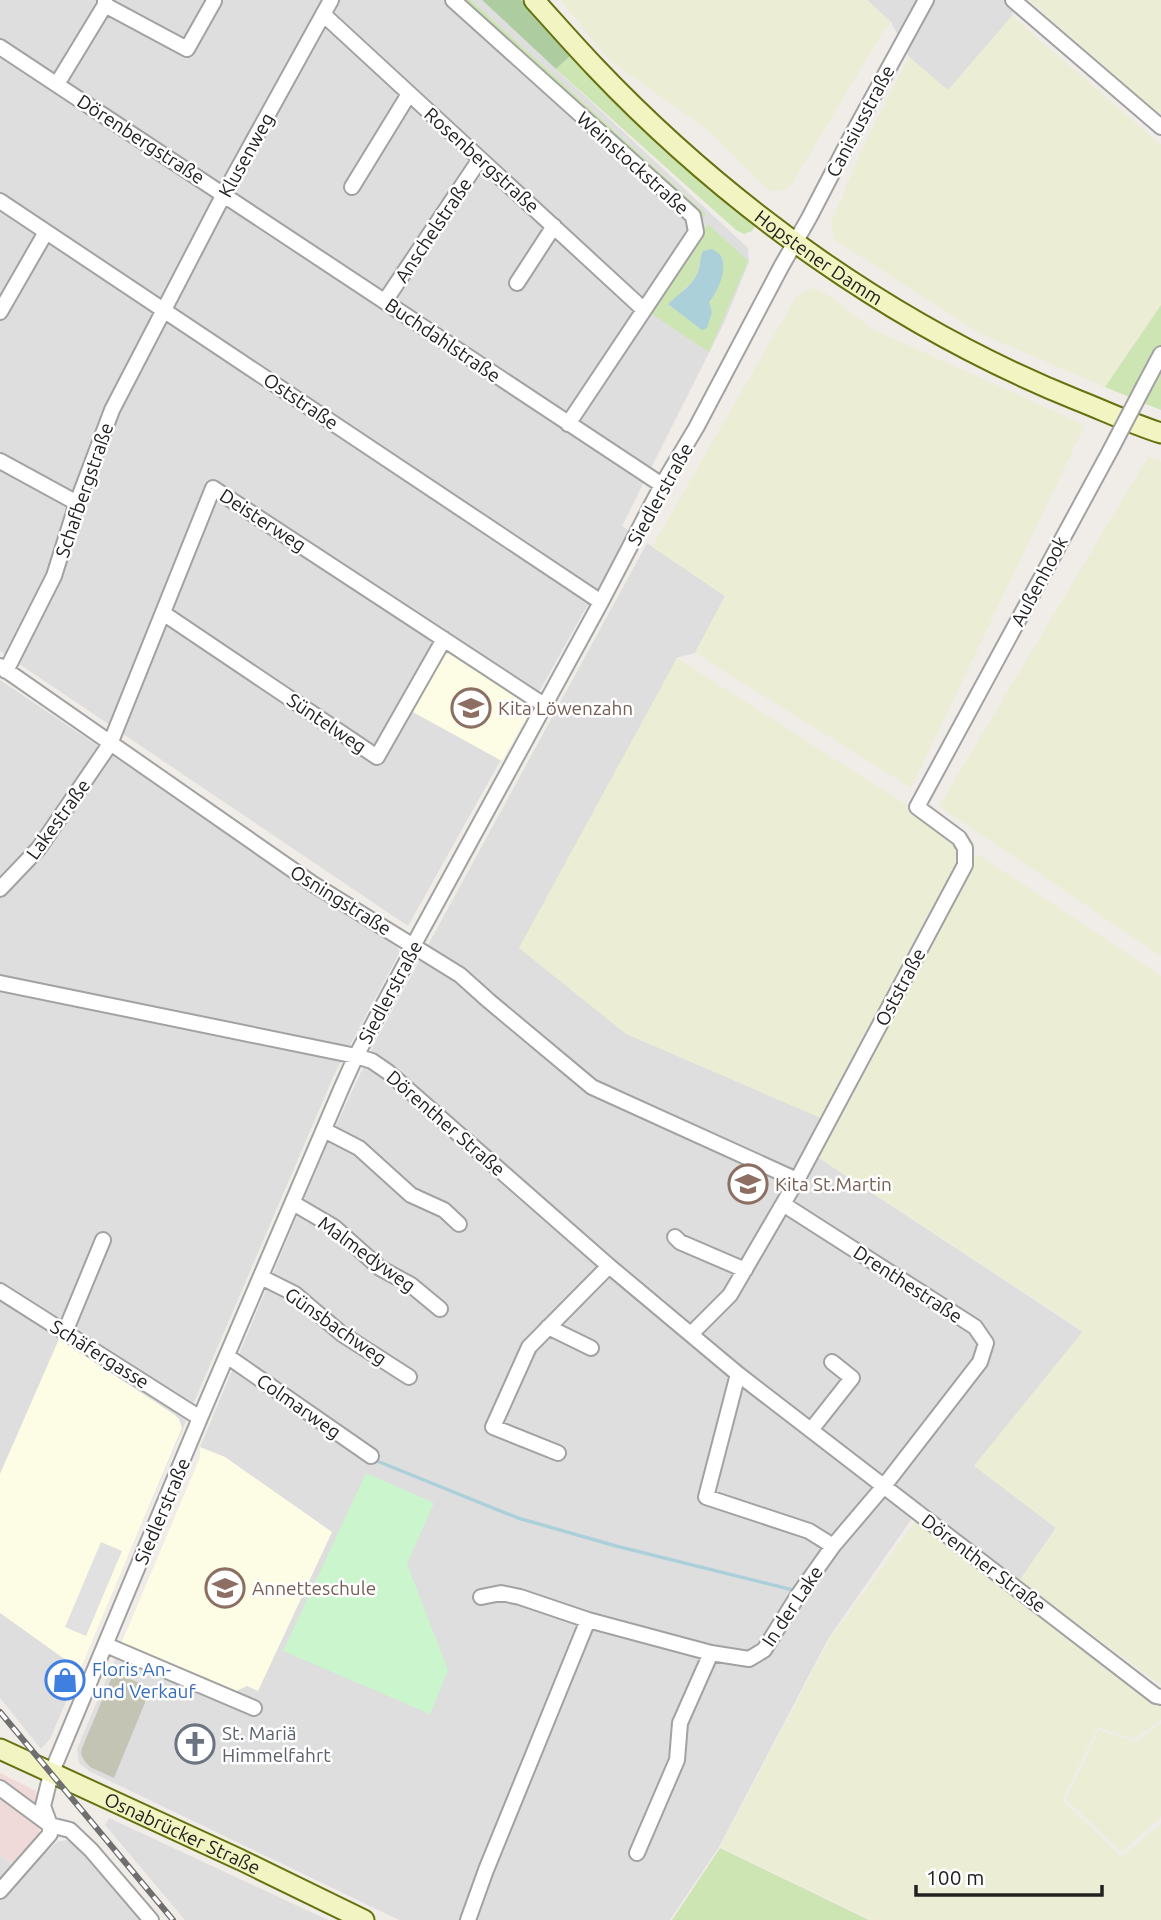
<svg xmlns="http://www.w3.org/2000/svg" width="1161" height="1920" font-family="Ubuntu,sans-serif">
  <rect width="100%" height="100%" fill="#f0ede8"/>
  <path fill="#dfdede" d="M0,0H464L702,217L706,214L471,0H482L748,248L749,262L724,323L622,526L630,532L602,584L583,613L408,926L0,651Z
    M867,0H1014L1012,16L948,91L909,57L891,22Z
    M647,543L725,596L695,653L676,658L823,1119L816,1156L1083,1332L975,1465L1056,1528L1019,1581L922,1504L828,1639L719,1847L670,1920H399L89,1771L79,1763L77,1749L200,1457V1447L327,1145L373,1046Z
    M0,680L397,947L400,952L334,1075L50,1739L41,1749L0,1698Z
    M109,1818L328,1920H185L105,1825Z
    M69,1840L88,1857L141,1920H0V1855L24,1873L58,1841Z"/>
  <path fill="#efdad9" d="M0,1773L36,1791V1805L40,1834L13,1864L0,1855Z"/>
  <path fill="#fdfde5" d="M449,653L454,654L524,701L527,705L528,715L502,761L411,711L439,660L443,655Z
    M59,1339L175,1415L179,1419L182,1428L80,1670L0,1613V1474Z
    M200,1447L225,1457L332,1532L258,1691L247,1686L232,1693L121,1644L200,1457Z"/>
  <path fill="#c4c4b4" d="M114,1672L151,1688L114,1778L90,1767L84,1760L81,1754L82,1748Z"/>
  <path fill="#ebedd5" d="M561,0H867L891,22L881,35L792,184L786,190L769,191L709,131L608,59Z
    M1029,0H1161V119Z
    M1012,16L1161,145V305L1105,387L979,333L835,240L831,223L860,153L909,57L948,90Z
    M813,288L831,297L872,329L1085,425L911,788L695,653L725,596L652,547L797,295Z
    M1148,457L1161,461V956L939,806Z
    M677,658L919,813L959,846L960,865L823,1119L626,1034L519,948Z
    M977,854L1161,976V1685L1019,1581L1056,1528L974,1466L1083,1331L816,1156Z
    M917,1519L1161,1707V1720L1134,1739L1098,1727L1062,1800L1121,1857L1161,1824V1920H872L720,1847L829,1640Z
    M1161,1724V1817L1121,1852L1066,1799L1099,1730L1136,1742Z"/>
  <path fill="#cce5b3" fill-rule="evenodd" d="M464,0H471L706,214L703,218Z
    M572,54L652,138L755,226L752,231L744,234L736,230L556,69Z
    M708,224L748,261L709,352L649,312ZM699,261L716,293L709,302L682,290C694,282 699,275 699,261Z
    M1161,305V410L1105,387Z
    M720,1848L869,1920H672Z"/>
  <path fill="#adcca0" d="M482,0H521L572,54L556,69Z"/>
  <path fill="#caf5cd" d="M366,1473L434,1503L407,1564L448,1670L430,1714L283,1651Z"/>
  <path fill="#e1e1e1" d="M101,1542L122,1551L86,1636L65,1627Z"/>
  <path fill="#acd0da" d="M712,249C715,251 719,253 721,256C728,269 718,292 709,302L712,312L707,328L702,330L668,304C677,295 693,285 697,274C701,267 699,259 703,251Z"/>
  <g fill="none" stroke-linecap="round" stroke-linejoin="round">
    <path stroke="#acd0da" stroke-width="3.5" d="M377,1461L518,1518L616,1546L793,1590"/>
    <g stroke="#a2a2a2" stroke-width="18">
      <path id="street" d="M453,0L693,216L696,232L568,424
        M1013,0L1161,127
        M105,5L187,49L214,1
        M323,14L643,309
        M0,47L662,485
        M57,84L105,5V0
        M352,187L409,94
        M0,201L601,602
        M517,283L554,226
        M385,301L480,159
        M0,312L46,232
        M1144,386L1161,354
        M0,461L77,503
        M163,613L377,757L444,639
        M0,666L313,884L460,975L489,1001L592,1087L797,1180
        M6,671L54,576L77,503L112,410L224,194L331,0
        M0,889L39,848L110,744L213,488L544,705
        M0,983L356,1056L372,1061L388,1072L609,1266L738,1374L1156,1696L1161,1697
        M324,1130L359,1148L411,1195L444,1210L459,1224
        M293,1203L334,1227L380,1268L411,1285L440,1309
        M675,1237L680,1242L745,1270
        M261,1277L295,1294L342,1334L409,1377
        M0,1291L200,1418
        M548,1327L591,1348
        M65,1332L103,1240
        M691,1334L730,1295L797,1180L965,865V848L959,838L917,807L1110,451
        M227,1356L371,1456
        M738,1374L706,1497L809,1531L833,1546
        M811,1430L852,1378L832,1362
        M558,1453L493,1427L529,1347L609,1266
        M481,1597L501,1593L520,1597L588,1620
        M106,1645L254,1708
        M0,1788L50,1825L70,1830L91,1850L151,1920
        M637,1853L677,1760L680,1723L711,1653
        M0,1891L50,1834V1825L43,1806L51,1774L200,1418L342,1087L356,1056L408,959L413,946L601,602L662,485L696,428L781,267L809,218L851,137L926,0
        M468,1920L486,1870L588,1620L711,1653L749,1659L764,1650L799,1594L833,1546L884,1486L980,1362L986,1343L975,1327L783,1204"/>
    </g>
    <g stroke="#66710f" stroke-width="23">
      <g id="secondary">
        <path id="s1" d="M534,0C554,22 574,45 595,67C729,208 896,327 1077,400C1105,411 1132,424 1161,433"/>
        <path id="s2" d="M0,1749L241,1860L364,1920"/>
      </g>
    </g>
    <use href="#street" stroke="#fff" stroke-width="14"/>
    <use href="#secondary" stroke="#f2f5c1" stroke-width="19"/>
    <g stroke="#6f6f6f" stroke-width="6">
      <path id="rail" d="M0,1712L173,1920"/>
    </g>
    <use href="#rail" stroke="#fff" stroke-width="3.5" stroke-dasharray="10" stroke-linecap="butt"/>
    <g stroke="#a2a2a2" stroke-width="18" stroke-linecap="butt">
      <path id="street-bridge" d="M1110,451L1144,386"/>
    </g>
    <use href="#street-bridge" stroke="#fff" stroke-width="14"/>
  </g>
  <defs>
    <g id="school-ring" transform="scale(2.0125)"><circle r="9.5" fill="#fff" stroke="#8d6e63" stroke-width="1.5"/><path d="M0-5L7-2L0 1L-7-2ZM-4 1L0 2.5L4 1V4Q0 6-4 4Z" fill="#8d6e63"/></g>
    <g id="shop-ring" transform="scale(2.0125)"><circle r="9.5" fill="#fff" stroke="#3f7fe0" stroke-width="1.5"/><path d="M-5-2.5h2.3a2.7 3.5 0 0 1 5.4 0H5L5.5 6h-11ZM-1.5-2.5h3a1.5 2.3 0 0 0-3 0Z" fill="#3f7fe0"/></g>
    <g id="church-ring" transform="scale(2.0125)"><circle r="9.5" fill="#fff" stroke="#6b7280" stroke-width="1.5"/><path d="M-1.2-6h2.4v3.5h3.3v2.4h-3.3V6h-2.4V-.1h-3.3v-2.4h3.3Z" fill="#6b7280"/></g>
  </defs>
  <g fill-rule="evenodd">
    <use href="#school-ring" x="471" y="708"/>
    <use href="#school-ring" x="748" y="1184"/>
    <use href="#school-ring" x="225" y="1588"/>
    <use href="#shop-ring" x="65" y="1680"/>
    <use href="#church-ring" x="195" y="1744"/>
  </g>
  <g text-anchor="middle" stroke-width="5" stroke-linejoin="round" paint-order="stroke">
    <g font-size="19" fill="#212121" stroke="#fff">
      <text transform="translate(860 121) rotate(-62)" y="7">Canisiusstraße</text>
      <text transform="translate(141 139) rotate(33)" y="7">Dörenbergstraße</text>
      <text transform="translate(246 155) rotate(-61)" y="7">Klusenweg</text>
      <text transform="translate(482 160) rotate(42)" y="7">Rosenbergstraße</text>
      <text transform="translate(633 163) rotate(42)" y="7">Weinstockstraße</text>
      <text transform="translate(433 230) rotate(-56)" y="7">Anschelstraße</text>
      <text dy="7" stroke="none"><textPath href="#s1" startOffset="385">Hopstener Damm</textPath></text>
      <text transform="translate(443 340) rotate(34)" y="7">Buchdahlstraße</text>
      <text transform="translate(301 401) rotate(34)" y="7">Oststraße</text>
      <text transform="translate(84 490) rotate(-71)" y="7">Schafbergstraße</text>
      <text transform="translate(660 494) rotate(-61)" y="7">Siedlerstraße</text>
      <text transform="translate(263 520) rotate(33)" y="7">Deisterweg</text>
      <text transform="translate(1039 581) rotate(-62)" y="7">Außenhook</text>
      <text transform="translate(327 723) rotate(34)" y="7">Süntelweg</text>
      <text transform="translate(58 819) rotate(-54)" y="7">Lakestraße</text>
      <text transform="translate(341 900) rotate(32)" y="7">Osningstraße</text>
      <text transform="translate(900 987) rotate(-62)" y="7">Oststraße</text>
      <text transform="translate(390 992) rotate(-62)" y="7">Siedlerstraße</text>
      <text transform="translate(446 1123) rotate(41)" y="7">Dörenther Straße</text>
      <text transform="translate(367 1254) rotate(36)" y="7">Malmedyweg</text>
      <text transform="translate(908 1284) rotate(33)" y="7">Drenthestraße</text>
      <text transform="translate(336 1326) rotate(35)" y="7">Günsbachweg</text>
      <text transform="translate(100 1354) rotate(32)" y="7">Schäfergasse</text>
      <text transform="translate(299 1406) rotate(35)" y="7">Colmarweg</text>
      <text transform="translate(162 1511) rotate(-67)" y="7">Siedlerstraße</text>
      <text transform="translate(984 1563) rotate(37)" y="7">Dörenther Straße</text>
      <text transform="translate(792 1606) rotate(-56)" y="7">In der Lake</text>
      <text dy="7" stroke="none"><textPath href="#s2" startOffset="201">Osnabrücker Straße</textPath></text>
    </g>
    <g font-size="19" fill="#785e54" stroke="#fff" text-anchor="start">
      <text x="498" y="715">Kita Löwenzahn</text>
      <text x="775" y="1191">Kita St.Martin</text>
      <text x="252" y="1595">Annetteschule</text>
    </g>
    <g font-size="19" fill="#366cbe" stroke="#fff" text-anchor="start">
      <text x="92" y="1676">Floris An-<tspan x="92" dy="22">und Verkauf</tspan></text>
    </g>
    <g font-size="19" fill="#5b616d" stroke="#fff" text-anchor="start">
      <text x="222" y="1740">St. Mariä<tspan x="222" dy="22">Himmelfahrt</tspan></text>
    </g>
  </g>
  <path d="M916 1885v10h186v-10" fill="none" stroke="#212121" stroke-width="3.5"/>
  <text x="926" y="1885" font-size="21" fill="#212121" stroke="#ffffff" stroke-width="5" paint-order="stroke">100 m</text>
</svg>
